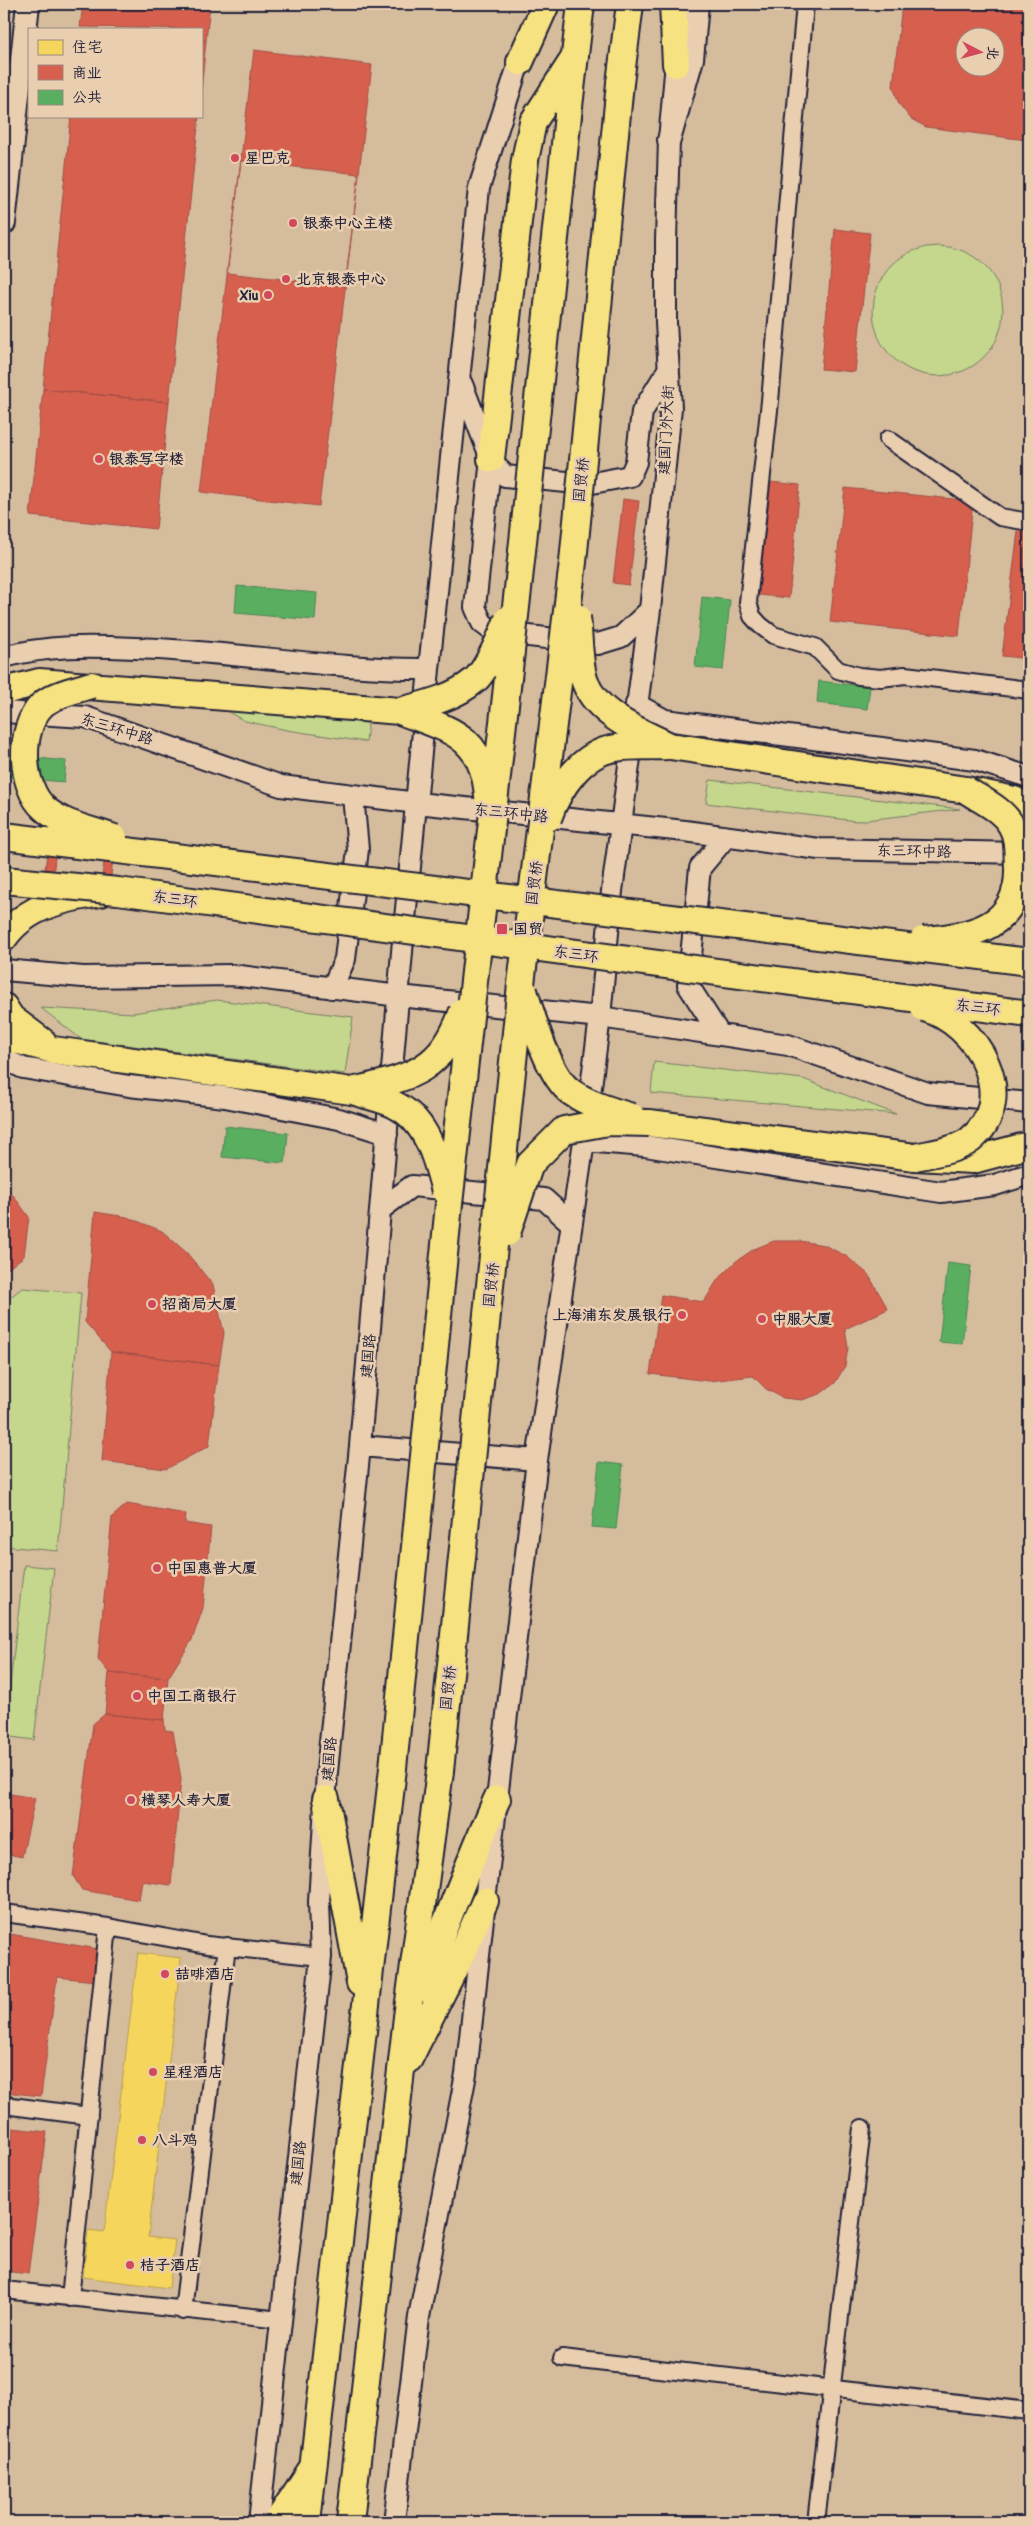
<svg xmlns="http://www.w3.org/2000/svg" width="1033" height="2526" font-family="'Patrick Hand','LXGW WenKai TC',sans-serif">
  <rect width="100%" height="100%" fill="#e6cbaa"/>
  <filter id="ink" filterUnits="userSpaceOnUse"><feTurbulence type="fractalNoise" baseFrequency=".02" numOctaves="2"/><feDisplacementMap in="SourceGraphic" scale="10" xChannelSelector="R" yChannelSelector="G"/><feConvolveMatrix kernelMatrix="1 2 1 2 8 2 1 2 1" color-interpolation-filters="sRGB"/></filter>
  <g filter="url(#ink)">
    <path fill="#d5bc9c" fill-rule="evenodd" d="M4,4H1029V2522H4ZM29,29H201V116H29ZM966,38H996V68H966Z"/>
    <path fill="#c5d78c" stroke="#747c64" d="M873 311a65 65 0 1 1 130 0a65 65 0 1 1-130 0Z
      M215,705L368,723L366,742L287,730L245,721Z
      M710,780L960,809L857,821L706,803Z
      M217,1000L353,1017L345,1074L81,1039L41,1008L133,1013Z
      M654,1062L803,1079L896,1114L651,1093Z
      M22,1288L81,1293L58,1551L4,1546V1302Z
      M24,1565L54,1568L34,1740L4,1736Z"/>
    <path fill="#f6d55c" stroke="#b69f52" d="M138,1953L181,1958L148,2237L175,2240L169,2288L83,2277L88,2230L104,2232Z"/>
    <path fill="#d6604d" stroke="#a04d48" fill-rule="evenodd" d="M83,4H210L206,41L201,40V29L80,27Z
      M902,4H1021L1029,15V106L1026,140L926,127L911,119L899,104L893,86ZM966,38H996V68H966Z
      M201,40L206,41L201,91Z
      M254,50L372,65L319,506L201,492Z
      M71,116H199L169,402L43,389Z
      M241,161L359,174L345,286L227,273Z
      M835,229L870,233L855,372L821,369Z
      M43,389L169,402L156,529L30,516Z
      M770,482L800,485L789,598L759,595Z
      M845,488L973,501L959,636L830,622Z
      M623,499L639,501L629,585L613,583Z
      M1018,531L1029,532V659L1002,656Z
      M48,848L56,849L53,876L44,875Z
      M105,856L113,858L110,884L101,883Z
      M4,1193L13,1195L29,1217L24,1256L4,1272Z
      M95,1212L127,1217L162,1231L187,1253L213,1285L224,1333L219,1365L111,1352L85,1322Z
      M774,1241H800L824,1245L846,1256L868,1274L888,1309L845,1329L848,1348L845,1366L835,1383L820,1394L802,1400L783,1398L766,1389L753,1376L709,1381L650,1374L661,1295L704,1302L718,1279L735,1262L754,1249Z
      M111,1352L219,1365L209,1446L166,1469L102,1461Z
      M127,1504L186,1514L185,1523L211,1527L203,1608L192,1640L168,1678L109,1673L98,1659L112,1517Z
      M109,1673L168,1678L164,1720L105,1714Z
      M105,1714L164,1720L165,1730L173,1731L181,1779L171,1885L142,1881L139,1900L82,1890L73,1876L93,1724Z
      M4,1793L35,1798L22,1857L4,1853Z
      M4,1933L98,1949L95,1981L57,1977L41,2096L4,2092Z
      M13,2128L47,2132L28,2274L4,2271V2199Z"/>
    <path fill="#5aae61" stroke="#498456" d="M237,586L317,593L315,620L235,613Z
      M702,597L730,600L723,670L695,667Z
      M819,681L870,687L867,709L817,703Z
      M10,755L66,761L64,782L8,777Z
      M225,1126L288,1133L285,1163L222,1157Z
      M948,1263L971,1266L962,1344L939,1342Z
      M599,1462L623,1465L616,1529L592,1527Z"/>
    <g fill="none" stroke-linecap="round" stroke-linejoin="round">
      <g stroke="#22223b" stroke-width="20">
        <path id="minor" d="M805,4L770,401L748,602L752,616L760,625L773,635L815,647L838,670L859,676L881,678L905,675L1029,690
          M888,439L1000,517L1029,522
          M4,1913L108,1927L207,1945L321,1957
          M4,2105L89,2116
          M4,2290L281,2320
          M70,2298L108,1927
          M183,2311L227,1946
          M562,2358L1029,2411
          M816,2522L862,2128"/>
      </g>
      <g stroke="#22223b" stroke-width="24">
        <path id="tertiary" d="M462,384L491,459L505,476L587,484L630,476L636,462L642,412L669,368
          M491,459L475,607L482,623L494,632L598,644L621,637L650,610
          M4,657C47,645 90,646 135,648C233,651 331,670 429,669
          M636,704L665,720L975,760L1029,777
          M4,712L85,717L281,786L417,803L685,831L819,849L1029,853
          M4,970L83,977L232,975L399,996L600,1017L788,1045L928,1093L1029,1103
          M332,988L345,959L358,849L353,796
          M720,1035L688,985L700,868L725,838
          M4,1059L23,1068L129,1086L225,1097L339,1119L387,1134
          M584,1141L645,1146L941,1192L995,1185L1029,1174
          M381,1209L412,1186L544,1199L572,1224
          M360,1446L537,1460
          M259,2522L321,1957L319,1902L327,1772L360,1446L403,940L429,669L479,188L523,50
          M394,2522L419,2317L466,2074L485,1901L537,1460L584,1141L600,1017L612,891L650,610L671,408L666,323V240L669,140L677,51"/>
      </g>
      <g stroke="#22223b" stroke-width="26">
        <path id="secondary" d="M669,140L692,59L697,4
          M4,223L28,4"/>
      </g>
      <g stroke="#22223b" stroke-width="30">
        <path id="trunk" d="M673,4L676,64
          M520,62L546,4
          M620,83L630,4
          M568,115L581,4
          M491,459L525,160L533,122L575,57
          M4,691L39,682L400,711
          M670,746L966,790L1014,800L1029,807
          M4,938C26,906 65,898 101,893
          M4,1007L11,1018L43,1042
          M4,1037L53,1050L352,1091
          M649,1123L915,1157L973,1160L1029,1145
          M326,1799L360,1983
          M419,1989C446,1926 469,1861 497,1799
          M409,2059L459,1959L485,1901
          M277,2522L311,2470
          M307,2522L393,1768
          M350,2522L407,2017L440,1771"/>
      </g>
      <use href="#minor" stroke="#e9ceb0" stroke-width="16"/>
      <use href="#tertiary" stroke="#e9ceb0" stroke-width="20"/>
      <use href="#secondary" stroke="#e9ceb0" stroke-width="22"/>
      <use href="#trunk" stroke="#f7e281" stroke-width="26"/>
      <g stroke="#22223b" stroke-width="30" stroke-linecap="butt">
        <path id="trunk-bridge" d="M577,617C579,634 579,667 585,682C598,716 641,732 670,746
          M91,685C76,690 54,694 42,705C18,729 20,786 44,808C62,825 92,830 114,838
          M400,711C426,704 454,698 475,680C486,671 503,633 508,619
          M400,711C450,730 483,735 488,796
          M548,818C559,788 581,753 616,748C632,745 650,747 667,746
          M4,836L1029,962
          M4,880L118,891L1029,1014
          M923,940C973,937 1020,926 1018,867C1017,853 1019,838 1011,825C1002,809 981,800 966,790
          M524,991C532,1017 549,1077 571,1092C588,1104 612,1111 632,1117
          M352,1091C411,1077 441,1072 463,1011
          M353,1091C367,1096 384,1099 397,1106C428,1122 437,1161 445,1191
          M915,1157C933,1153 955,1151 970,1140C1021,1099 977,1022 924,1008
          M507,1233L530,1164L564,1130L608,1122L649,1123
          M393,1768L449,1204L518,589L568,115
          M440,1771L521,984L573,562L620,83"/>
      </g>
      <use href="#trunk-bridge" stroke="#f7e281" stroke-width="26"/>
    </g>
  </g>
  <g fill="#d1495b" stroke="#e9ceb0" stroke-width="2">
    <circle cx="235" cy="158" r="5"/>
    <circle cx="293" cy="223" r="5"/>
    <circle cx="286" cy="279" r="5"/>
    <circle cx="268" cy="295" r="5"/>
    <circle cx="99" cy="459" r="5"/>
    <rect x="496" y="923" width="12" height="12" rx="2.5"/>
    <circle cx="152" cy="1304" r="5"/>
    <circle cx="682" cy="1315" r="5"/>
    <circle cx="762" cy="1319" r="5"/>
    <circle cx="157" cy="1568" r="5"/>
    <circle cx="137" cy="1696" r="5"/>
    <circle cx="131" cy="1800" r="5"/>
    <circle cx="165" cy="1974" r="5"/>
    <circle cx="153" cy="2072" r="5"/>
    <circle cx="142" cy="2140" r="5"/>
    <circle cx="130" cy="2265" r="5"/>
  </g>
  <g text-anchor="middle" stroke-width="5" stroke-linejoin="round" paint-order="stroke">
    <g font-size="15" font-weight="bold" fill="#22223b" stroke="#e9ceb0" text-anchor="start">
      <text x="245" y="163">星巴克</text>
      <text x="303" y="228">银泰中心主楼</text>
      <text x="296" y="284">北京银泰中心</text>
      <text x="258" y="300" text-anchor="end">Xiu</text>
      <text x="109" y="464">银泰写字楼</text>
      <text x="513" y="934">国贸</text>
      <text x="162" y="1309">招商局大厦</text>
      <text x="672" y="1320" text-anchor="end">上海浦东发展银行</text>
      <text x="772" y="1324">中服大厦</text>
      <text x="167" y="1573">中国惠普大厦</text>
      <text x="147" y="1701">中国工商银行</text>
      <text x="141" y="1805">横琴人寿大厦</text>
      <text x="175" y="1979">喆啡酒店</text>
      <text x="163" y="2077">星程酒店</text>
      <text x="152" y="2145">八斗鸡</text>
      <text x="140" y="2270">桔子酒店</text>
    </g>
    <g font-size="15" fill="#22223b" stroke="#e9ceb0">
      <text transform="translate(666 430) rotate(-87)" y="5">建国门外大街</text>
      <text transform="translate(581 480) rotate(-84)" y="5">国贸桥</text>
      <text transform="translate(117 729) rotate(17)" y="5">东三环中路</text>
      <text transform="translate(511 813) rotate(6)" y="5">东三环中路</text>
      <text transform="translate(914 851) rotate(1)" y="5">东三环中路</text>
      <text transform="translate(534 883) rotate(-83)" y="5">国贸桥</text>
      <text transform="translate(175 899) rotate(8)" y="5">东三环</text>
      <text transform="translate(576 954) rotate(8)" y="5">东三环</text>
      <text transform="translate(978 1007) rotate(7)" y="5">东三环</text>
      <text transform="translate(491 1285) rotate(-84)" y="5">国贸桥</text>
      <text transform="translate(368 1356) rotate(-85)" y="5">建国路</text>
      <text transform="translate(448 1688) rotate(-84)" y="5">国贸桥</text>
      <text transform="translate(329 1759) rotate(-85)" y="5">建国路</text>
      <text transform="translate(298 2163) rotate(-84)" y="5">建国路</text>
    </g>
  </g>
  <rect width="1033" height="2526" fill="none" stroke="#e9ceb0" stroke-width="20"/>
  <rect x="10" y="10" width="1013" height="2506" fill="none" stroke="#22223b" stroke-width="2" filter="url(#ink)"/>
  <rect x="28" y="28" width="175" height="90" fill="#e9ceb0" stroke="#998981"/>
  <rect x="38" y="40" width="25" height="15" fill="#f6d55c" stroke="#998981"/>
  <text x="72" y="52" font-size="15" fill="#22223b">住宅</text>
  <rect x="38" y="65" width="25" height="15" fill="#d6604d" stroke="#998981"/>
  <text x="72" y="78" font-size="15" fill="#22223b">商业</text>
  <rect x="38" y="90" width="25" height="15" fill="#5aae61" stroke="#998981"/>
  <text x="72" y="102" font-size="15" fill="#22223b">公共</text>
  <g transform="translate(980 52) rotate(96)"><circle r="24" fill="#e9ceb0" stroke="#998981"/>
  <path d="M0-4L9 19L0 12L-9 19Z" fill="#d1495b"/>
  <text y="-8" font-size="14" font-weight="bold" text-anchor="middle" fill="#22223b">北</text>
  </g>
</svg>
